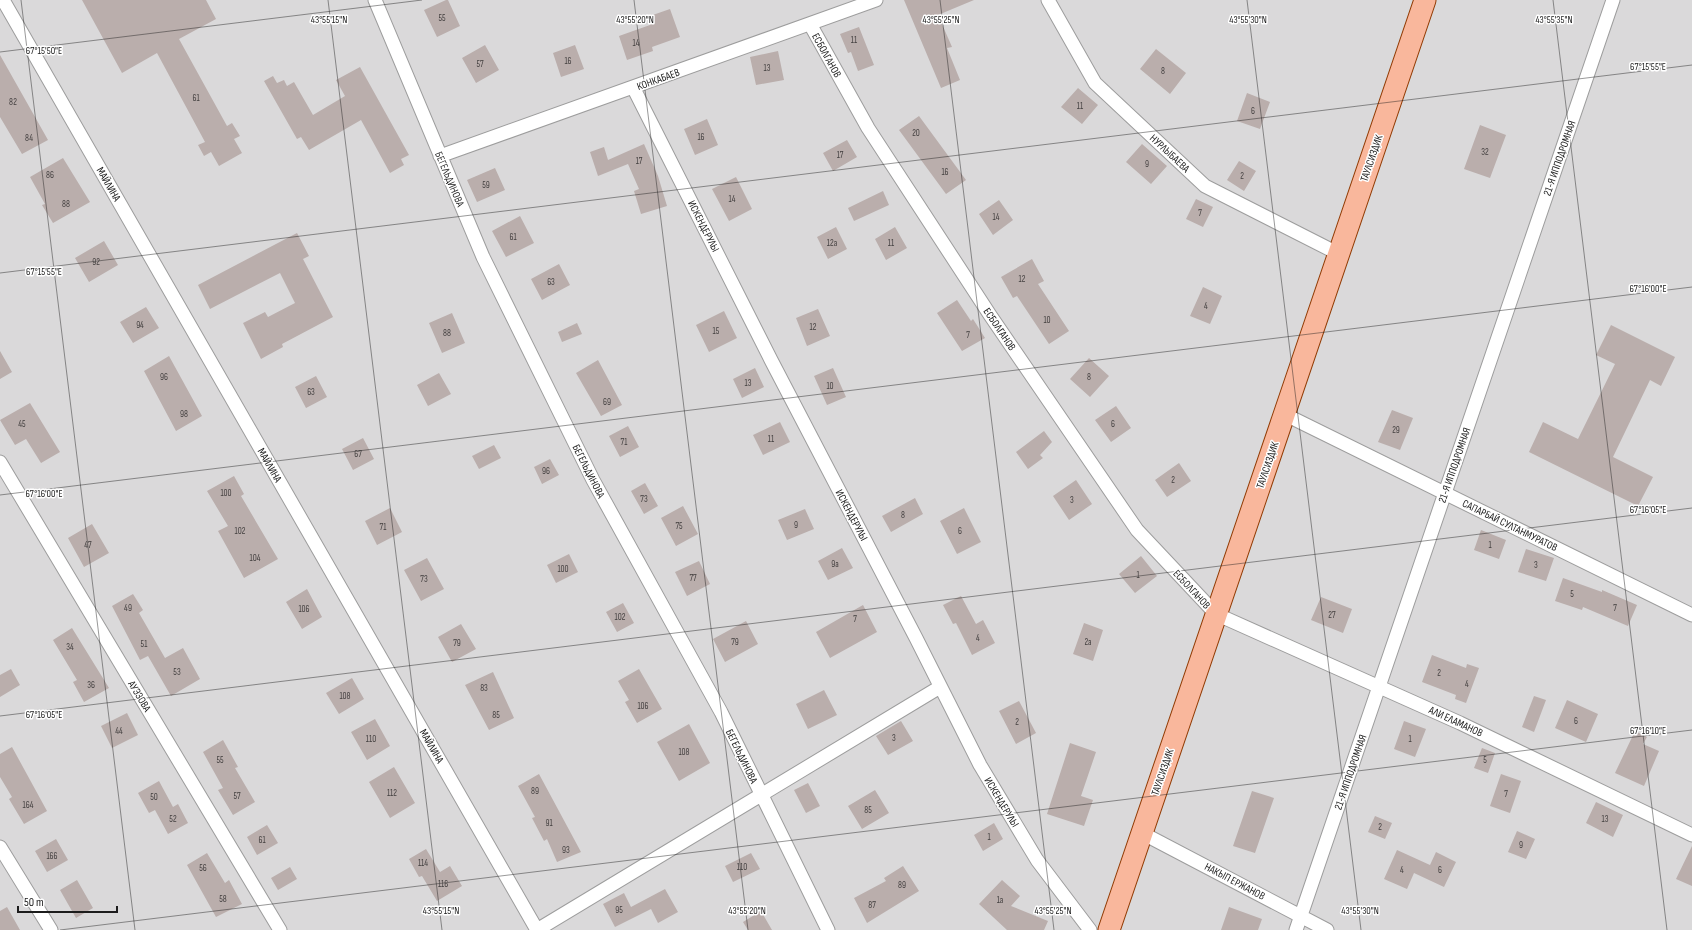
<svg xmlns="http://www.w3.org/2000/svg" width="1692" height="930" font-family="'Sofia Sans Condensed',sans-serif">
  <rect width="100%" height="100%" fill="#eee7e2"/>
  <path fill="#dad9da" d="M0,0H1692V930H0Z"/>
  <path fill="#baaeac" d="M82,0H206L216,19L179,39L227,126L232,123L240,136L234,139L242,153L219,166L211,152L204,156L198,145L205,142L157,53L122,73Z
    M446,0H448L460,26L437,37L424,10Z
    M904,0H974L938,15L952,47L947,48L960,80L941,88Z
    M670,9L680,37L652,47L653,51L627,60L619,36L650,25L647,17Z
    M859,27L874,65L858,71L851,52L848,53L840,34Z
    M485,45L499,70L476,83L462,58Z
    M575,45L584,69L561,77L553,53Z
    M1156,49L1186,73L1170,94L1140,69Z
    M778,51L784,80L756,85L750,57Z
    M0,55L48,140L22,154L0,117Z
    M360,67L409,155L401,159L404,165L390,173L361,120L309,150L301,137L297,139L264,81L273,76L277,83L284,80L287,86L294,82L313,115L345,96L336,80Z
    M1078,88L1098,105L1082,124L1061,107Z
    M1247,93L1270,102L1260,129L1237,121Z
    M919,116L966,180L946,194L899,130Z
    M707,119L718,145L695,155L684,129Z
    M1480,125L1506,135L1490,178L1464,169Z
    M847,140L857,157L833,171L823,153Z
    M644,144L658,176L667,206L641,214L634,191L639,189L628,164L598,176L590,152L604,147L608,160Z
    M1142,144L1167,166L1151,184L1126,162Z
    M63,158L90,202L53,223L42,205L45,204L30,177Z
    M1239,161L1256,171L1244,191L1227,180Z
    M495,168L505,190L477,202L467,180Z
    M736,177L752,209L729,221L712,189Z
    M883,191L889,205L854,221L848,208Z
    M1196,199L1213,207L1203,227L1186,219Z
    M999,200L1013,220L993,235L979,214Z
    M520,216L534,243L506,257L492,231Z
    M836,227L847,249L828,259L817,237Z
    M895,227L907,248L886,260L875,239Z
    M297,233L309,256L303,259L333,317L282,344L283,347L261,359L243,323L265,312L268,317L295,303L280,273L210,309L198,285Z
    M104,241L118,265L89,282L75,258Z
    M1032,259L1044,281L1038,284L1069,331L1049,344L1017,296L1013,298L1001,277Z
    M559,264L570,285L542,300L531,279Z
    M1203,287L1222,296L1210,324L1190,316Z
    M957,300L971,321L973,319L985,338L962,351L937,313Z
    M146,307L159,328L133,343L120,322Z
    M818,309L830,336L807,346L796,318Z
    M724,311L737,338L709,352L696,325Z
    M452,313L465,343L442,353L429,323Z
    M577,323L582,334L562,342L558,332Z
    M1611,325L1675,357L1661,386L1650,380L1613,457L1653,477L1638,506L1529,452L1543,422L1578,439L1615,364L1596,355Z
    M0,351L12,372L0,379Z
    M169,356L202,416L176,431L144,371Z
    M1089,358L1109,376L1090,397L1070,379Z
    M598,360L622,405L601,416L576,373Z
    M755,368L764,387L742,398L733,379Z
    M833,368L846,397L827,405L814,376Z
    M439,373L451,394L428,406L417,385Z
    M316,376L327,397L306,408L295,387Z
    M30,403L60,452L41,463L26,439L15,445L0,420Z
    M1116,406L1131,428L1111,442L1095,420Z
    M1392,410L1413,418L1400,450L1378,442Z
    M780,422L790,442L763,455L753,435Z
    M628,426L639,447L620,457L609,436Z
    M1044,431L1052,442L1040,455L1043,458L1028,469L1016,452Z
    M363,438L374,459L353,470L342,449Z
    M494,445L501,458L479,469L472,456Z
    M550,459L559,475L542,484L534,467Z
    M1179,463L1191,481L1167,497L1155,480Z
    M234,476L244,494L241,496L278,559L244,578L218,531L228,526L207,491Z
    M1076,480L1092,504L1069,520L1053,496Z
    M645,483L658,506L644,514L631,491Z
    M915,498L923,514L891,532L882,516Z
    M683,506L698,534L676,546L661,518Z
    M390,508L402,532L377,545L365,521Z
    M964,508L981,542L957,554L940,521Z
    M805,509L814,529L787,540L778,520Z
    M92,524L109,553L84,567L68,538Z
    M1481,530L1506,540L1499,559L1474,550Z
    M842,548L853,568L828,580L818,561Z
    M1526,549L1554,558L1546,581L1518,572Z
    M569,554L578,572L556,583L547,565Z
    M1141,556L1157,576L1135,593L1119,574Z
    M427,558L444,589L421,601L404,570Z
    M699,561L710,584L687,596L675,572Z
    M1563,578L1602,592V590L1637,605L1628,626L1583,607L1582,610L1555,601Z
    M307,589L322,617L302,629L286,602Z
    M133,594L143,610L139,613L165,658L183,648L200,679L171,696L148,656L140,660L112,606Z
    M961,596L976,624L983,620L995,643L972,655L956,623L953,624L943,605Z
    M1321,597L1352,609L1343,633L1311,620Z
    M623,603L634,623L617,632L606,612Z
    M863,605L877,632L830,658L816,632Z
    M746,621L758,644L725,662L713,639Z
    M1084,623L1103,630L1093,661L1073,654Z
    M461,624L476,649L452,662L438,637Z
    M72,628L109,688L84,702L73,682L77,680L53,640Z
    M1432,655L1466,668L1467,664L1479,668L1466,703L1455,699L1456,695L1422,682Z
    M11,669L20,685L0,697V675Z
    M639,669L662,709L637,723L625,702L629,700L618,681Z
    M493,672L514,718L489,730L465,685Z
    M352,678L364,699L339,714L326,693Z
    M824,690L837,715L808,729L796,704Z
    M1534,696L1546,700L1534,732L1522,727Z
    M1567,700L1598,714L1586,742L1555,728Z
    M1019,701L1036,733L1016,744L999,711Z
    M127,713L138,735L112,748L101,726Z
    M375,719L390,746L367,760L351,732Z
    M901,721L913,741L888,755L876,736Z
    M1404,721L1426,729L1415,757L1394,749Z
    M689,724L710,763L679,781L657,742Z
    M1635,731L1647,737L1643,744L1659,751L1644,786L1615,773Z
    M223,740L238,767L235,768L255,802L233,815L218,790L223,788L203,752Z
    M1070,743L1096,752L1081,796L1093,800L1084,826L1047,814Z
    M12,747L47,811L24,824L9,799L12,797L0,777V754Z
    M1482,748L1495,753L1488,773L1474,768Z
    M394,767L415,803L390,818L369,782Z
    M539,774L581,852L557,862L547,839L544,841L532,818L535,817L518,786Z
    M1501,774L1521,781L1510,813L1490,806Z
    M159,781L173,807L178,804L188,823L168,834L155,810L149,813L138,793Z
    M808,783L820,806L806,813L794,790Z
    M875,790L889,813L862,829L848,806Z
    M1252,791L1274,798L1255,853L1233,846Z
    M1596,802L1623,815L1613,837L1586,823Z
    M1375,816L1392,823L1385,839L1368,832Z
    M994,823L1003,839L983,851L974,835Z
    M267,825L278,843L257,855L247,837Z
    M1517,831L1535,839L1526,859L1508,852Z
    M56,839L68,860L47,872L35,851Z
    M1692,846V886L1676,879Z
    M426,849L440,872L450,866L462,886L437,901L422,876L419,877L409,859Z
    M1397,850L1430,865L1436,852L1456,862L1444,887L1414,873L1407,889L1384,879Z
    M207,853L225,883L229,880L242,904L216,917L187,865Z
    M751,853L760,869L733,882L725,866Z
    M903,866L919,891L867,923L854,898L886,881L884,878Z
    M290,867L297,879L278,890L271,878Z
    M77,880L93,908L76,918L60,890Z
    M1002,880L1020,896L1011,906L1048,921L1044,930H1007L979,904Z
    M665,889L678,912L658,923L651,909L615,927L603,904L624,893L631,907Z
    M7,907L20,930H0V911Z
    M1229,907L1262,919L1258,930H1221Z
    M761,911L772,930H748L743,922Z"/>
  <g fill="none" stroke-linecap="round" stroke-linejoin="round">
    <g stroke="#9d9d9d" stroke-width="15">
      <path id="street" d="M3,0L537,930
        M375,0L483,257L593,480L721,712L828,930
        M1048,0L1095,83L1205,186L1339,254
        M810,24L868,128L990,315L1137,530L1216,614L1460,723L1692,835
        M633,87L771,360L916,638L980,765L1037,860L1090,930
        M440,156L876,0
        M1284,414L1692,615
        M0,462L280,930
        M1142,833L1327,930
        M0,847L51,930
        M537,930L940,687
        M1296,930L1613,0"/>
    </g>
    <g stroke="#913b04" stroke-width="23">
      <path id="primary" d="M1109,930L1425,0"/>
    </g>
    <use href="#street" stroke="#fff" stroke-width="13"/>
    <use href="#primary" stroke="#f9b79c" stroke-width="21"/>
  </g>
  <path fill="none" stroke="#1c1c1c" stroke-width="1" stroke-opacity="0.45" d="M21,0L135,930M328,0L442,930M634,0L748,930M940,0L1054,930M1247,0L1361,930M1553,0L1667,930M0,52L422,0M0,273L1692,65M0,495L1692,287M0,716L1692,508M60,930L1692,730"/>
  <g text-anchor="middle" stroke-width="3" stroke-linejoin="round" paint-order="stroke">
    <g font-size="9" fill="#444040">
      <text x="442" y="21">55</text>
      <text x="854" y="43">11</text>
      <text x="636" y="46">14</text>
      <text x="568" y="64">16</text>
      <text x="480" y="67">57</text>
      <text x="767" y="71">13</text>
      <text x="1163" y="74">8</text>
      <text x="196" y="101">61</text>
      <text x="13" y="105">82</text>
      <text x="1080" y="109">11</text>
      <text x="1253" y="114">6</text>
      <text x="916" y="136">20</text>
      <text x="701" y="140">16</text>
      <text x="29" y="141">84</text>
      <text x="1485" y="155">32</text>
      <text x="840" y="158">17</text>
      <text x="639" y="164">17</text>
      <text x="1147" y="167">9</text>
      <text x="945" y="175">16</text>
      <text x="50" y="178">86</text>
      <text x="1242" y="179">2</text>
      <text x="486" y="188">59</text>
      <text x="732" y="202">14</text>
      <text x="66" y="207">88</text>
      <text x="1200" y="216">7</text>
      <text x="996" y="220">14</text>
      <text x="513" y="240">61</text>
      <text x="832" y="246">12а</text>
      <text x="891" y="246">11</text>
      <text x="96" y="265">92</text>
      <text x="1022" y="282">12</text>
      <text x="551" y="285">63</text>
      <text x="1206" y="309">4</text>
      <text x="1047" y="323">10</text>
      <text x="140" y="328">94</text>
      <text x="813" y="330">12</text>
      <text x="716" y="334">15</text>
      <text x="447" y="336">88</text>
      <text x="968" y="338">7</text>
      <text x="164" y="380">96</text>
      <text x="1089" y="380">8</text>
      <text x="748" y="386">13</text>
      <text x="830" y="389">10</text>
      <text x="311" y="395">63</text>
      <text x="607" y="405">69</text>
      <text x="184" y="417">98</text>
      <text x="22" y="427">45</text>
      <text x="1113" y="427">6</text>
      <text x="1396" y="433">29</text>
      <text x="771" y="442">11</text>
      <text x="624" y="445">71</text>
      <text x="358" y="457">67</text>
      <text x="546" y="474">96</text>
      <text x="1173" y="483">2</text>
      <text x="226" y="496">100</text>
      <text x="644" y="502">73</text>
      <text x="1072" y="503">3</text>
      <text x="903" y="518">8</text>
      <text x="796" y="528">9</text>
      <text x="679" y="529">75</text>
      <text x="383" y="530">71</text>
      <text x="240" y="534">102</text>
      <text x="960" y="534">6</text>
      <text x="88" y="548">47</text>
      <text x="1490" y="548">1</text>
      <text x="255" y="561">104</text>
      <text x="835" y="567">9а</text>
      <text x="1536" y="568">3</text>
      <text x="563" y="572">100</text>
      <text x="1138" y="578">1</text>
      <text x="693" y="581">77</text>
      <text x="424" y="582">73</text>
      <text x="1572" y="597">5</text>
      <text x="128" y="611">49</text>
      <text x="1615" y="611">7</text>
      <text x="304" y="612">106</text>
      <text x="1332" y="618">27</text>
      <text x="620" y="620">102</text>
      <text x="855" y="622">7</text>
      <text x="978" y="641">4</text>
      <text x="735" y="645">79</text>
      <text x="1088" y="645">2а</text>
      <text x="457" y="646">79</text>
      <text x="144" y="647">51</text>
      <text x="70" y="650">34</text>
      <text x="177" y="675">53</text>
      <text x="1439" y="676">2</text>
      <text x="1467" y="687">4</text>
      <text x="91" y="688">36</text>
      <text x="484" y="691">83</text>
      <text x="345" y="699">108</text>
      <text x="643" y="709">106</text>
      <text x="496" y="718">85</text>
      <text x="1576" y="724">6</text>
      <text x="1017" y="725">2</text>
      <text x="119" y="734">44</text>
      <text x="894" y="741">3</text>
      <text x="371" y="742">110</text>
      <text x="1410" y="742">1</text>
      <text x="684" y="755">108</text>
      <text x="220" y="763">55</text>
      <text x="1485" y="763">5</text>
      <text x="535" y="794">89</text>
      <text x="392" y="796">112</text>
      <text x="1506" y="797">7</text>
      <text x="237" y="799">57</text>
      <text x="154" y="800">50</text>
      <text x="28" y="808">164</text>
      <text x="868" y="813">85</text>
      <text x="173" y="822">52</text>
      <text x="1605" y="822">13</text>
      <text x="549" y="826">91</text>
      <text x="1380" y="830">2</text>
      <text x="989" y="840">1</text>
      <text x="262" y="843">61</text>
      <text x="1521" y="848">9</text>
      <text x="566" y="853">93</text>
      <text x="52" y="859">166</text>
      <text x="423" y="866">114</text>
      <text x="742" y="870">110</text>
      <text x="203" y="871">56</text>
      <text x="1402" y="873">4</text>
      <text x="1440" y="873">6</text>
      <text x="443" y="887">116</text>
      <text x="902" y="888">89</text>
      <text x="223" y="902">58</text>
      <text x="1000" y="903">1а</text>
      <text x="872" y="908">87</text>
      <text x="619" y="913">95</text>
    </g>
    <g font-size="11" fill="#1c1c1c" stroke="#fff">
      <text transform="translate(827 55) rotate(61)" y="4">ЕСБОЛГАНОВ</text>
      <text transform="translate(658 79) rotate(-20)" y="4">КОНКАБАЕВ</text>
      <text transform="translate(1170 153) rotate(43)" y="4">НУРЛЫБАЕВА</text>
      <text transform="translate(1371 158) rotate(-71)" y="4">ТАУЛСИЗДИК</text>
      <text transform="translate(1559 158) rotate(-71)" y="4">21-Я ИППОДРОМНАЯ</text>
      <text transform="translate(450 179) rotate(67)" y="4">БЕГЕЛЬДИНОВА</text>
      <text transform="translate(109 184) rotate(60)" y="4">МАЙЛИНА</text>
      <text transform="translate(704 226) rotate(63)" y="4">ИСКЕНДЕРУЛЫ</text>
      <text transform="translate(1000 329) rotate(56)" y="4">ЕСБОЛГАНОВ</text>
      <text transform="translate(270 465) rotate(60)" y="4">МАЙЛИНА</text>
      <text transform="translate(1267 465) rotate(-71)" y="4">ТАУЛСИЗДИК</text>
      <text transform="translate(1454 465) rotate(-71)" y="4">21-Я ИППОДРОМНАЯ</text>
      <text transform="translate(589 471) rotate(63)" y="4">БЕГЕЛЬДИНОВА</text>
      <text transform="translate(852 515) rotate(62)" y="4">ИСКЕНДЕРУЛЫ</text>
      <text transform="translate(1510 525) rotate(26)" y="4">САПАРБАЙ СУЛТАНМУРАТОВ</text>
      <text transform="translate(1192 589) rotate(47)" y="4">ЕСБОЛГАНОВ</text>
      <text transform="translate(140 696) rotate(59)" y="4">АУЭЗОВА</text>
      <text transform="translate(1456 721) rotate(25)" y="4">АЛИ ЕЛАМАНОВ</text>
      <text transform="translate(432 746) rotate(60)" y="4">МАЙЛИНА</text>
      <text transform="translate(742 756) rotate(64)" y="4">БЕГЕЛЬДИНОВА</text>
      <text transform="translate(1162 772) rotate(-71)" y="4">ТАУЛСИЗДИК</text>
      <text transform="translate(1350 772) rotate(-71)" y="4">21-Я ИППОДРОМНАЯ</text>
      <text transform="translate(1002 802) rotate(59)" y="4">ИСКЕНДЕРУЛЫ</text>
      <text transform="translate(1235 881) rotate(28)" y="4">НАКЫП ЕРЖАНОВ</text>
    </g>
  </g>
  <g font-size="10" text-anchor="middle" fill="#1c1c1c" stroke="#fff" stroke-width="3" stroke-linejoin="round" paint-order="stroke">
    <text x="329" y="23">43°55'15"N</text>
    <text x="635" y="23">43°55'20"N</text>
    <text x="941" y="23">43°55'25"N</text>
    <text x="1248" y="23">43°55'30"N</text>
    <text x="1554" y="23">43°55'35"N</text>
    <text x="44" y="54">67°15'50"E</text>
    <text x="1648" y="70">67°15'55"E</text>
    <text x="44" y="275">67°15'55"E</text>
    <text x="1648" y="292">67°16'00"E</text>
    <text x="44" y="497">67°16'00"E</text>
    <text x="1648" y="513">67°16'05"E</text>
    <text x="44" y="718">67°16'05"E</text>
    <text x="1648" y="734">67°16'10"E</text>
    <text x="441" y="914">43°55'15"N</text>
    <text x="747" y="914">43°55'20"N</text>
    <text x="1053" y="914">43°55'25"N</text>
    <text x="1360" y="914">43°55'30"N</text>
  </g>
  <path d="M18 906v6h99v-6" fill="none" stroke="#1c1c1c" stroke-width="2"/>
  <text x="24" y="906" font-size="12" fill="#1c1c1c" stroke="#ffffff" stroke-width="3" paint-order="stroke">50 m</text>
</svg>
